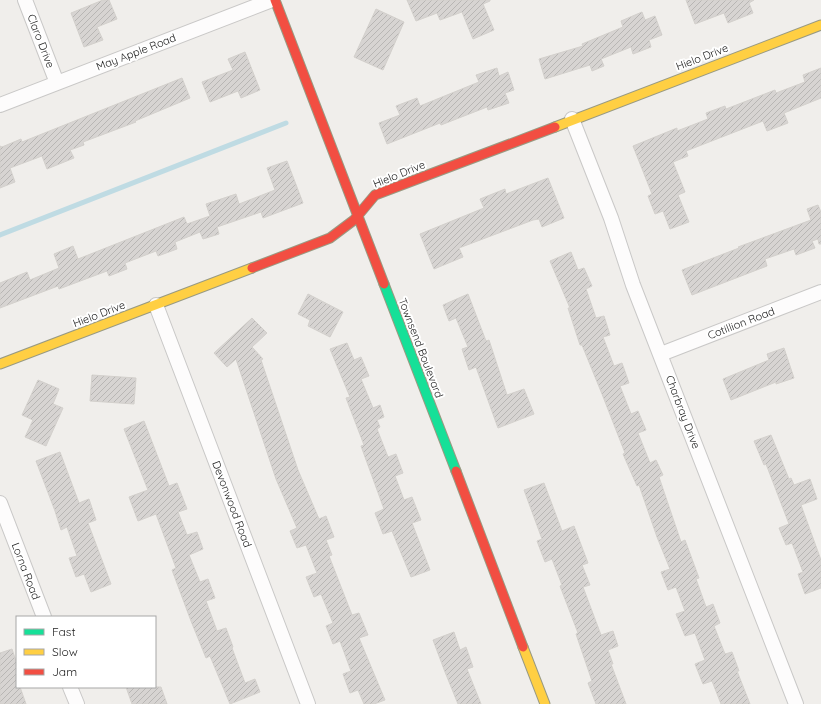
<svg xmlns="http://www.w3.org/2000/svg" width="821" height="704" font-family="Quicksand,sans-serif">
  <defs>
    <pattern id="building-hatch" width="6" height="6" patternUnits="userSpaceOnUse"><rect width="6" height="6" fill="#d7d4d2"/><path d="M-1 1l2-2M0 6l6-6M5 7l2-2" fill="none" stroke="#b8b6b4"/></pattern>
  </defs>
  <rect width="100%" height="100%" fill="#f0eeeb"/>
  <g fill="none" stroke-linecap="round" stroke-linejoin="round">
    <path stroke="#bfdbe3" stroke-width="5" d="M0,235L286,123"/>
  </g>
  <path fill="url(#building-hatch)" stroke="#d3d0cc" d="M103,0H109L117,19L97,27L103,40L84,47L71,13Z
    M407,0H490V1L483,4L494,30L473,39L462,12L440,20L437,13L416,21Z
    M686,0H754L749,3L753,13L728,23L724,13L695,24Z
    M376,9L404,22L383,70L354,57Z
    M642,12L645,20L655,16L662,35L649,40L651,47L633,54L631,47L601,59L604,66L592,71L590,65L545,79L539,59L583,46L582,44L623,27L621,21Z
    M245,52L260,90L241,98L238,91L210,102L202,82L233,70L228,59Z
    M497,68L499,76L508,72L514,90L505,93L509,103L488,110L487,107L441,125L440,123L387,144L379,123L400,115L396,106L417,98L420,106L479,82L476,75Z
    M821,68V98L784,113L788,123L767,131L763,121L686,151L688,156L673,162L685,192L678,195L689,222L670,229L663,211L655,214L648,196L652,194L633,146L677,128V131L708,119L706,113L725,106L726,109L775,90L776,93L805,82L803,75Z
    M182,78L190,98L135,121L136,122L83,142L84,145L70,150L74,158L47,169L42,156L10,168L15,182L0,188V146L2,147L21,139L22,142Z
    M287,161L303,203L263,218L261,212L217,227L219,234L203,239L200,232L175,242L177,249L158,256L156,251L125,263L127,269L109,276L107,271L59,289L58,286L0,308V283L27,272L30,280L59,268L54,254L73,246L78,259L184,217L187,224L210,216L206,204L236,194L239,204L275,190L267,168Z
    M548,178L564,218L542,227L539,219L533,220L459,248L463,257L434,269L420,234L484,208L480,199L505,189L506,194Z
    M818,205L821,212V244H819L818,239L812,241L815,248L796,255L794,249L765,259L767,266L692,295L682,270L739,248L738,247L811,220L807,209Z
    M571,252L578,270L584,268L592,286L586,289L596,318L604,316L610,335L603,337L614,366L622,363L629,383L620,386L631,414L638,411L646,430L638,433L650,463L656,460L663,475L659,477L681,542L685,540L699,578L696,579L706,607L713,604L720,623L714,626L725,654L732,652L739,671H737L750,704H721L712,681L703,684L695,664L705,660L695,633L685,636L676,614L685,611L676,587L668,590L661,572L670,569L657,537L639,485L637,486L623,454L625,453L602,394L582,345H580L568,308H570L550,261Z
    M308,294L343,312L330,337L308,326L310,320L298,314Z
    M468,294L486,341L489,340L507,395L524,389L534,414L498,428L476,367L469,370L462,349L468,347L456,318L449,321L443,305Z
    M252,318L267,333L252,347L263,359L261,360L298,470L319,519L326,516L334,537L326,540L332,555L329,556L352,615L359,613L368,635L359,638L385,700L374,704H364L358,690L350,693L343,674L351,671L340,641L333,644L326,626L333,623L321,594L314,597L306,577L317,573L306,545L297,548L290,531L297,528L276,479L236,359L227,367L214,353Z
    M347,343L354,360L361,357L369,376L361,379L373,408L380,405L384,417L377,420L380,427L377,429L388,457L396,454L403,473L395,476L404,500L412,497L421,520L412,523L430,570L411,577L392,531L383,534L375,513L384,509L361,446L364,445L346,398L350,397L330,349Z
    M784,348L794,378L776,384V382L731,400L723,379L769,360L767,354Z
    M92,375L136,378L134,404L90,401Z
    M38,380L59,389L53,404L63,408L46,446L25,437L33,420L22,415Z
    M144,421L169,486L177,483L187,509L178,512L187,535L197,532L203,549L189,555L200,582L208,579L215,598L206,601L217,631L226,628L233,647L232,648L245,683L255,679L260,692L230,704L210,656L206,658L191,621L172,570L176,568L156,514L138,521L129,497L148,490L124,429Z
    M771,435L789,479L791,478L794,485L810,479L817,499L801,505L821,560V588L805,594L798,574L803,572L792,543L786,545L779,528L789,524L766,464L764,465L754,441Z
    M60,452L79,503L89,499L96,520L88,523L111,584L91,592L84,574L76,577L69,558L77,556L67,527L61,530L55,511L36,461Z
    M544,483L562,531L574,526L588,563L582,565L590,585L583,587L601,635L613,631L618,646L608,650L613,664H611L626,704H596L588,683L592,681L576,634L578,633L560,586L562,585L552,559L545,562L537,541L542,539L524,490Z
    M454,632L460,650L466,647L473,667L467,669L481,704H458L445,672L433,640Z
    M12,649L17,664V687H20L26,704H0V653Z
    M126,687H161L167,704H132Z"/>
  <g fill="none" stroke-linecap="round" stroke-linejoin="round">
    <g stroke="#c9c8c7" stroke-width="16">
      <path id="street" d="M25,0L57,83
        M0,105L272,0
        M572,119L611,218L633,285L796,704
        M156,305L308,704
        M661,354L821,292
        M0,503L44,617
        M70,687L77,704"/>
    </g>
    <g stroke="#999a82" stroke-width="11">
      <path id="fast" d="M384,284L456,471"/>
    </g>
    <g stroke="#999a82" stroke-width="11">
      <path id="slow" d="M555,127L821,25
        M0,364L252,268
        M523,647L545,704"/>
    </g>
    <g stroke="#999a82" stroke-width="11">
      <path id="jam" d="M275,0L384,284
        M252,268L330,238L354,220L375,195L555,127
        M456,471L523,647"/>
    </g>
    <use href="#street" stroke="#fdfcfc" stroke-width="14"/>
    <use href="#fast" stroke="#16e098" stroke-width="9"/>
    <use href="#slow" stroke="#ffcf43" stroke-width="9"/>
    <use href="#jam" stroke="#f24e42" stroke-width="9"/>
  </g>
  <g text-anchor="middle" stroke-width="4" stroke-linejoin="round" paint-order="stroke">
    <g font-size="11" fill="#222" stroke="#fff">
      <text transform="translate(41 41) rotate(69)" y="4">Claro Drive</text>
      <text transform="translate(136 52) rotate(-21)" y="4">May Apple Road</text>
      <text transform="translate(702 57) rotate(-21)" y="4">Hielo Drive</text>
      <text transform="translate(399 174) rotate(-22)" y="4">Hielo Drive</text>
      <text transform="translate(99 314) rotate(-21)" y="4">Hielo Drive</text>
      <text transform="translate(741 323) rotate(-21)" y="4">Cotillion Road</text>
      <text transform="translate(421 348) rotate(69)" y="4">Townsend Boulevard</text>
      <text transform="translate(683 412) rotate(69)" y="4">Charbray Drive</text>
      <text transform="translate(232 504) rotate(69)" y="4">Devonwood Road</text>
      <text transform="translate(26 571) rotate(69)" y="4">Lorna Road</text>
    </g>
  </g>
  <rect x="16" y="616" width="140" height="72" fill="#ffffff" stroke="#a7a7a7"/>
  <rect x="24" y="629" width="20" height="6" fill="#16e098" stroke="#a7a7a7"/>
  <text x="52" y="636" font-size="12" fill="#222222">Fast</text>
  <rect x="24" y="649" width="20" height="6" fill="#ffcf43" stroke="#a7a7a7"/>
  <text x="52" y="656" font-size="12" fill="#222222">Slow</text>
  <rect x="24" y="669" width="20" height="6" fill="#f24e42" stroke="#a7a7a7"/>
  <text x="52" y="676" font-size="12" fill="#222222">Jam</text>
</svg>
